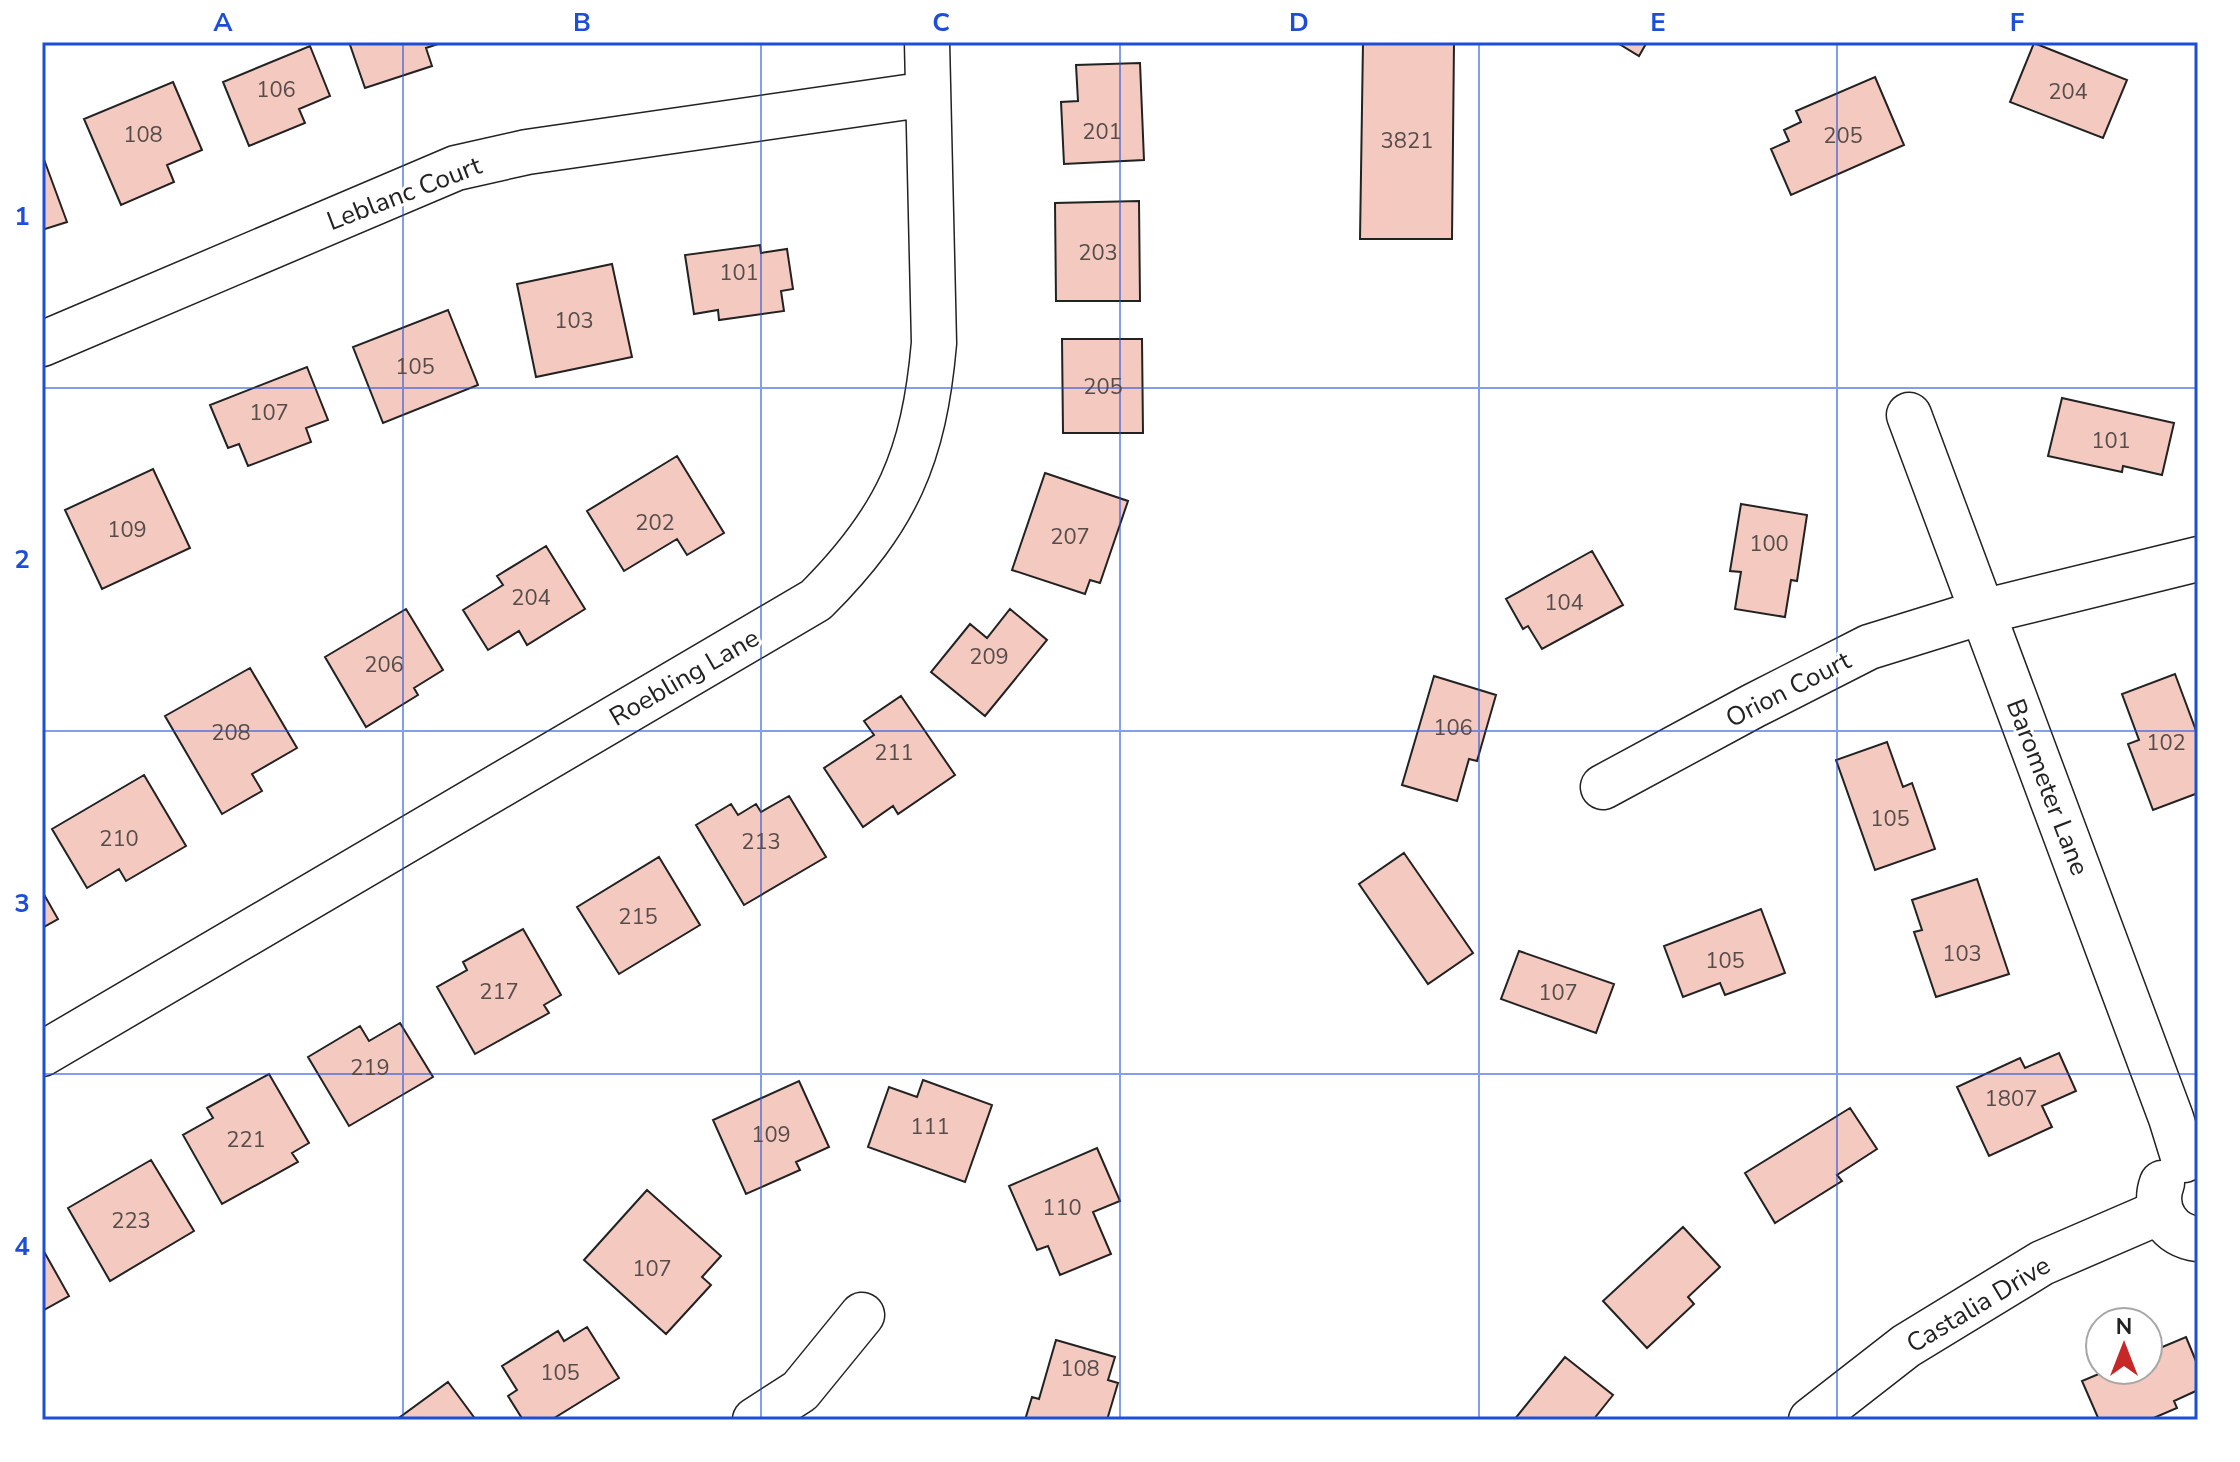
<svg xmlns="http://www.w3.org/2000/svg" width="2240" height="1462" font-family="'Nunito Sans',sans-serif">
  <rect width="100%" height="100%" fill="#fff"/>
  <path fill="#f3c9c0" stroke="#222" stroke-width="2" d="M349,42H444L426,48L432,66L365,88Z
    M1363,42H1454L1452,239H1360Z
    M1616,42H1647L1639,56Z
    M2034,43L2127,80L2103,138L2010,102Z
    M310,46L330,96L299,109L305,123L249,146L223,82Z
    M1140,63L1144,160L1064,164L1061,102L1078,101L1076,65Z
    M1875,77L1904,145L1791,195L1771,149L1789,141L1784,130L1801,122L1796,111Z
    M173,82L202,150L167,165L174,182L121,205L84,119Z
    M42,154L67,222L42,230Z
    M1139,201L1140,301H1056L1055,203Z
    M760,245L761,253L787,249L793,289L781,291L784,311L719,320L718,310L694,314L685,255Z
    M612,264L632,357L536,377L517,284Z
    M448,310L478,385L383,423L353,347Z
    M1062,339H1142L1143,433H1063Z
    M307,367L328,420L306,428L311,442L248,466L239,444L228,448L210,405Z
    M2062,398L2174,423L2162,475L2123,466L2122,472L2048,456Z
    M677,456L724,533L687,555L677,539L624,571L587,511Z
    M153,469L190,548L102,589L65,510Z
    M1045,473L1128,501L1100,583L1090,580L1085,594L1012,570Z
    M1741,504L1807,515L1797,581L1791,580L1785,617L1735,609L1741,572L1730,571Z
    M546,546L585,609L527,645L519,631L488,650L463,610L503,585L497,576Z
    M1592,551L1623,605L1542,649L1528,626L1523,629L1506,599Z
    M406,609L443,670L414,688L418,695L366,727L325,657Z
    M1010,609L1047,640L985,716L931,672L970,624L987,638Z
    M250,668L297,748L252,774L262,791L222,814L165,716Z
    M2175,674L2198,736V793L2153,810L2128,744L2139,740L2122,694Z
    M1434,676L1496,695L1477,761L1469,759L1457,801L1402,785Z
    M901,696L955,775L898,814L893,806L863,827L824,768L874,735L864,721Z
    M1887,742L1903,787L1912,783L1935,849L1875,870L1836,760Z
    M144,775L186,846L126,881L119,869L87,888L52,829Z
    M789,796L826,857L744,905L696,825L731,804L738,815L756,804L761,812Z
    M1404,853L1473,953L1428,984L1359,884Z
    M659,857L700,925L619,974L577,907Z
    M1977,879L2009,974L1936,997L1914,932L1922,930L1912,900Z
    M42,891L58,919L42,928Z
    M1761,909L1785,973L1725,995L1720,983L1683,997L1664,946Z
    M523,929L561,995L544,1005L549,1013L475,1054L437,987L467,970L463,962Z
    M1519,951L1614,984L1596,1033L1501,999Z
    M400,1023L433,1077L349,1126L308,1057L360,1026L369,1041Z
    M2059,1053L2076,1091L2042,1106L2052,1127L1989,1156L1957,1087L2020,1058L2025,1068Z
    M269,1074L309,1143L292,1153L298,1162L222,1204L183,1135L213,1118L207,1108Z
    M923,1080L992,1105L965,1182L868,1147L889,1087L917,1097Z
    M799,1081L829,1147L796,1162L800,1170L746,1194L713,1120Z
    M1850,1108L1877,1149L1837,1175L1842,1181L1775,1223L1745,1173Z
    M1097,1148L1120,1201L1093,1212L1111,1254L1060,1275L1048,1246L1037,1250L1009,1186Z
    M151,1160L194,1231L110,1281L68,1208Z
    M647,1190L721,1256L702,1277L711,1285L666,1334L584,1260Z
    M1683,1227L1720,1267L1688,1297L1694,1304L1647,1348L1603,1301Z
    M42,1248L69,1296L42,1311Z
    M587,1327L619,1378L551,1420H523L508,1396L517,1390L502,1366L558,1331L564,1341Z
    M2186,1337L2198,1366V1390L2174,1401L2177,1408L2149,1420H2099L2082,1381L2108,1370H2148V1353Z
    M1056,1340L1115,1357L1108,1380L1118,1383L1107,1420H1025L1032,1397L1039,1399Z
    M1565,1357L1613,1395L1593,1420H1514Z
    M448,1382L476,1420H396Z"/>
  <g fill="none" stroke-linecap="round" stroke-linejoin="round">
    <g stroke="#222" stroke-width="47">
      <path id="minor" d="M42,344L456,168L527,152L928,94
        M1909,415L2171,1118L2184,1160
        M1603,787L1753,706L1869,647L1982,612L2198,559
        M42,1054L816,600C897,519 924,457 934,343L927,42
        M2162,1183C2152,1210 2169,1236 2198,1239
        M755,1420L800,1391L862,1315
        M1811,1420L1906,1346L2042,1263L2160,1212"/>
    </g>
    <use href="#minor" stroke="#fff" stroke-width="44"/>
  </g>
  <path fill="none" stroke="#1d4ed8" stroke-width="2" stroke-opacity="0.55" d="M403,42V1420M761,42V1420M1120,42V1420M1479,42V1420M1837,42V1420M42,388H2198M42,731H2198M42,1074H2198"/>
  <g text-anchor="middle" stroke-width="6" stroke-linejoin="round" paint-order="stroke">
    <g font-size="22" fill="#564c4a">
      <text x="276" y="97">106</text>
      <text x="2068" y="99">204</text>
      <text x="1102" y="139">201</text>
      <text x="143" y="142">108</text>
      <text x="1843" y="143">205</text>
      <text x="1407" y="148">3821</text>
      <text x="1098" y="260">203</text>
      <text x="739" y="280">101</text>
      <text x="574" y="328">103</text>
      <text x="415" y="374">105</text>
      <text x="1103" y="394">205</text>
      <text x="269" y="420">107</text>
      <text x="2111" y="448">101</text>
      <text x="655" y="530">202</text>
      <text x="127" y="537">109</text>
      <text x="1070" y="544">207</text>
      <text x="1769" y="551">100</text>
      <text x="531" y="605">204</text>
      <text x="1564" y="610">104</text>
      <text x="989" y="664">209</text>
      <text x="384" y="672">206</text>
      <text x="1453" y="735">106</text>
      <text x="231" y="740">208</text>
      <text x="2166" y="750">102</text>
      <text x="894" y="760">211</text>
      <text x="1890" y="826">105</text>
      <text x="119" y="846">210</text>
      <text x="761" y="849">213</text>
      <text x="638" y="924">215</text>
      <text x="1962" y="961">103</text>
      <text x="1725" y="968">105</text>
      <text x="499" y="999">217</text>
      <text x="1558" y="1000">107</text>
      <text x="370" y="1075">219</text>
      <text x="2011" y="1106">1807</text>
      <text x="930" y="1134">111</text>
      <text x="771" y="1142">109</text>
      <text x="246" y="1147">221</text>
      <text x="1062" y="1215">110</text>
      <text x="131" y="1228">223</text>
      <text x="652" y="1276">107</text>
      <text x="1080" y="1376">108</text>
      <text x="560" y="1380">105</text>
    </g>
    <g font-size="26" fill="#222" stroke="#fff">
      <text transform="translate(404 193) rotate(-21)" y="9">Leblanc Court</text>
      <text transform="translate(684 677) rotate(-30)" y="9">Roebling Lane</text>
      <text transform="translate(1788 689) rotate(-27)" y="9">Orion Court</text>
      <text transform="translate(2048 787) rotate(69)" y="9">Barometer Lane</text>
      <text transform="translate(1978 1304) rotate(-31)" y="9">Castalia Drive</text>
    </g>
  </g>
  <rect width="2240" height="1462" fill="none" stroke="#ffffff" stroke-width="88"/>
  <g transform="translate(2124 1346)"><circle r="38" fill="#ffffff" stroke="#a7a7a7" stroke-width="2"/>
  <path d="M0-6L14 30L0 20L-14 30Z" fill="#c62828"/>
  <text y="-12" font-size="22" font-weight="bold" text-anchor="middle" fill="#222222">N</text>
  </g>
  <rect x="44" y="44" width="2152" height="1374" fill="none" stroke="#1d4ed8" stroke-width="3"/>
  <g font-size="26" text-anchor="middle" font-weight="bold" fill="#1d4ed8">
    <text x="223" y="31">A</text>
    <text x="582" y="31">B</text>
    <text x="941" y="31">C</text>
    <text x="1299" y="31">D</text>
    <text x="1658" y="31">E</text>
    <text x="2017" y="31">F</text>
    <text x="22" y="225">1</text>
    <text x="22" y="568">2</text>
    <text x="22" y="912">3</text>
    <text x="22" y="1255">4</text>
  </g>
</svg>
